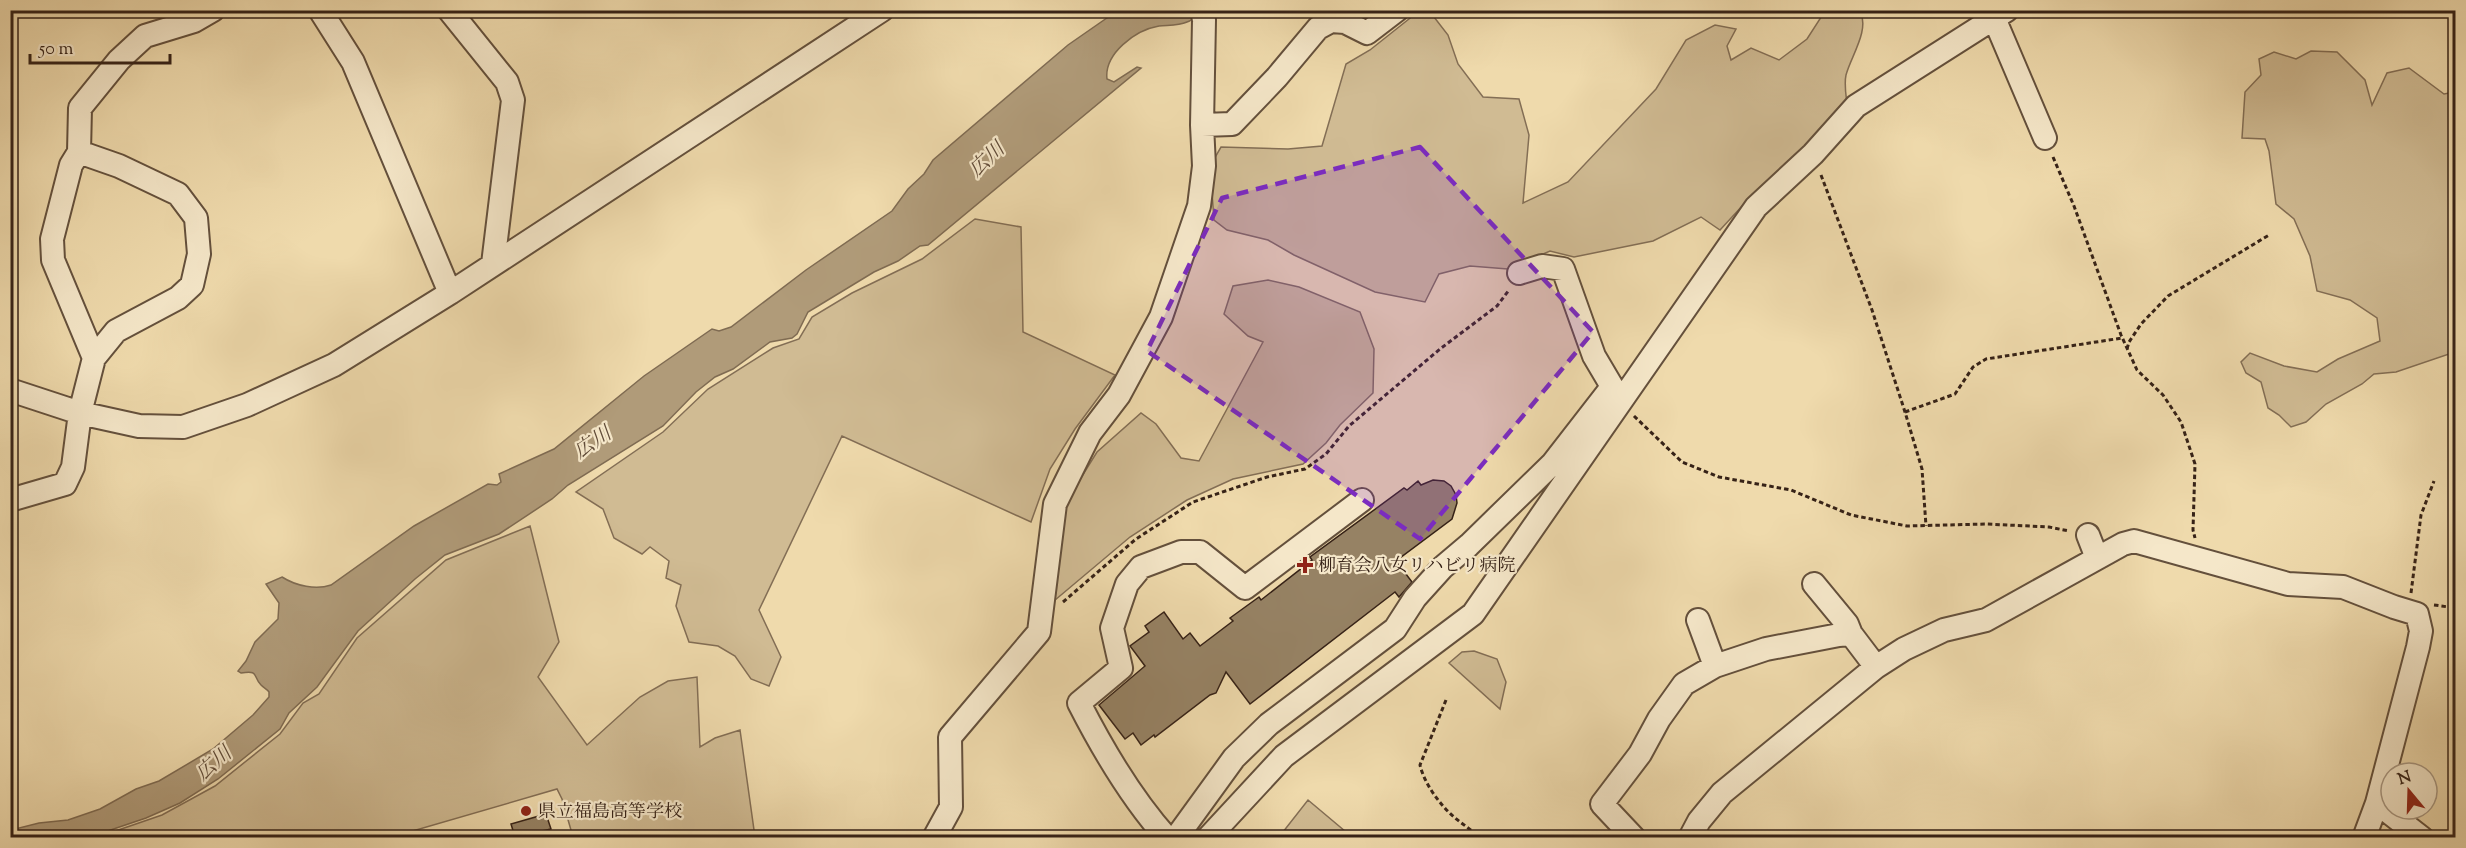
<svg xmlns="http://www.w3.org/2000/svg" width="2466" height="848" font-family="'Sorts Mill Goudy','Noto Serif JP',serif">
  <rect width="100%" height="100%" fill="#efdaac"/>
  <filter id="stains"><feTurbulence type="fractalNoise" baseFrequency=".00333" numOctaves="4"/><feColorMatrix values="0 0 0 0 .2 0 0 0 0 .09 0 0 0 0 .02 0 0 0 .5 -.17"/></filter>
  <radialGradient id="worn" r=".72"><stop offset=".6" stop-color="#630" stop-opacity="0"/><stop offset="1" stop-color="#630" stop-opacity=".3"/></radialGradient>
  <path fill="#d0bb93" stroke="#836e55" stroke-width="1.5" d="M1825,11H1860C1870,30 1851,56 1846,75C1844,84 1846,95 1847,104L1807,148L1744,204L1720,230L1701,217L1653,241L1574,257L1550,251L1508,269L1470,266L1439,274L1425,302L1375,292L1294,255L1268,240L1227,230L1214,220L1210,166L1221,147L1288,149L1322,146L1346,64L1370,50L1414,15L1434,17L1448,35L1458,64L1483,97L1519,99L1529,135L1523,203L1568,182L1656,89L1686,40L1715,25L1736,29L1727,46L1731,60L1751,48L1779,60L1807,39Z
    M2311,51L2337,52L2365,80L2372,105L2387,73L2409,68L2444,94L2455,92V352L2396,372L2374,374L2362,384L2326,404L2306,422L2291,427L2279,415L2268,408L2261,382L2246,373L2241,362L2250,353L2284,366L2317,372L2338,359L2380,341L2377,318L2350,300L2317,291L2310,256L2294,219L2276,204L2269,151L2265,139L2242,138L2245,92L2261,75L2259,59L2274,52L2296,59Z
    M975,219L1021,227L1023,332L1115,375L1075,429L1050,469L1031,522L842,436L759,610L781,657L769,686L751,679L735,656L718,646L689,642L676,606L681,585L666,578L669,561L650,547L642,554L614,538L603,509L576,492L663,432L708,389L773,348L799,339L812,317L852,293L922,259Z
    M1268,280L1299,287L1360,312L1374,349L1373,393L1340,425L1326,443L1303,464L1233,479L1187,500L1130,537L1048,606L1064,505L1097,452L1141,413L1156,424L1181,458L1199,461L1263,342L1248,336L1224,314L1233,286Z
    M530,526L559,642L538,677L587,745L640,697L668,681L697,677L700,747L715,738L740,730L755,837H573L562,799L557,789L392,837H98L162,815L215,786L280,734L303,703L319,694L357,638L446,560Z
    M1474,651L1497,659L1506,682L1500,709L1449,663L1462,652Z
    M1308,800L1352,837H1279Z"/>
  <path fill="#b09b79" stroke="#7f6b52" stroke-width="1.5" d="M1117,11H1207C1199,14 1194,20 1187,22C1178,26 1168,25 1159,26C1135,30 1104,54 1107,79L1114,82L1137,67L1141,68L928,245L920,246L898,261L874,272L818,306L808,312L797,334L792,338L770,342L733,369L715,377L696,392L663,426L568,485L552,499L499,534L445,555L415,579L358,631L317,687L289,713L280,729L218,779L180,803L146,818L90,837L11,838V830L39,823L68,820L100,809L136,789L159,781L213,749L253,715L269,697V692C267,689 264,688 261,685C252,676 260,670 241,673L238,671L246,661L255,642L278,619L279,603L266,584L282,577C296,586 316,590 331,585L414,526L488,484L497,485L501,482L499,474L554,449L644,376L712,329L719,331L731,327L806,270L892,211L908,189L924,174L933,160L1068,45Z"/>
  <path fill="#968264" stroke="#362217" stroke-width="1.5" d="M1433,480L1444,481L1451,486L1456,495L1457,503L1452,519L1396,561L1412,582L1399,597L1395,592L1250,704L1226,672L1216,693L1210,695L1155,737L1154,735L1141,745L1133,733L1125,739L1099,705L1145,666L1130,646L1149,632L1145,626L1164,612L1183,639L1190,633L1200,646L1233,621L1230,618L1259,597L1261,600L1312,560L1310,557L1404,488L1407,490L1418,481L1421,485Z
    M546,814L551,829L515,837L511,824Z"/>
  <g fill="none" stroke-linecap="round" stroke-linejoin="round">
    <g stroke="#64503c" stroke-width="26">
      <path id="minor" d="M320,10L353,62L450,293
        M449,10L507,82L513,100L493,264
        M1994,18L2045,138
        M1202,125L1232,124L1277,77L1318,28L1331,21L1345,22L1367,33L1397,10
        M79,152L71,165L52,239L53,260L94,358
        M1519,273L1542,266L1563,269L1594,356L1620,400
        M10,390L80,413L139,426L183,427L247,405L334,365L450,293L882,10
        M10,500L65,484L73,467L80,413L94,358L116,331L178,298L192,285L199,254L196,218L178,194L119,166L79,152L80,108L119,60L145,36L194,21L213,10
        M2088,535L2097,558
        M1814,584L1847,624L1851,634
        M1698,620L1715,666
        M2377,803L2422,838
        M934,838L951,807L950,737L1039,632L1055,504L1090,433L1119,395L1161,317L1199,206L1204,166L1202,125L1204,20L1202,10
        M1167,838C1131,798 1103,750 1079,703L1121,668L1112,628L1127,584L1141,567L1181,552H1200L1245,588L1362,500
        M1176,838L1234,758L1269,724L1395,629L1415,598L1443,567L1469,545L1553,463L1612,387
        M1208,838L1284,756L1473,614L1756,207L1813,154L1856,106L2007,10
        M1634,838L1602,804L1640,754L1659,719L1684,684L1715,666L1766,649L1839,635L1851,634L1876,667
        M1690,838L1699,821L1722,793L1876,667L1904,649L1944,630L1986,620L2123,544L2134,541L2288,584L2343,587L2394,607L2417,614L2421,631L2418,647L2377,803L2364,838"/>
    </g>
    <path stroke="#362217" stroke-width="3" stroke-dasharray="4.5 3" stroke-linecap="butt" d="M2053,157L2074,206L2121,335L2137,370L2163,395L2181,422L2195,464L2193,530L2195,538
      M1821,175L1872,310L1905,412L1922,469L1926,526
      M2127,349L2129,342L2141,324L2168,296L2269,235
      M1905,412L1955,394L1973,367L1986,359L2122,338
      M1634,416L1682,462L1719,477L1791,490L1851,515L1907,526L1986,524L2049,527L2069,531
      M2411,593L2421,515L2434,481
      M1063,602L1136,539L1193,502L1267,477L1305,469L1326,454L1349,426L1440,349L1497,306L1509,290
      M2434,605L2456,608
      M1446,700L1420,765C1424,783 1440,805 1454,817C1462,824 1471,829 1479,838"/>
    <use href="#minor" stroke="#f5e7c9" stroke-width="22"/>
  </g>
  <path fill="#7b2cbf" fill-opacity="0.2" stroke="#7b2cbf" stroke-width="4.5" stroke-dasharray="12 8" stroke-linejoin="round" d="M1420,147L1593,332L1420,539L1147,351L1222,198Z"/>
  <g fill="#8f2418" stroke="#f5e7c9" stroke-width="2">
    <path d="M1302 556h6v6h6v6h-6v6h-6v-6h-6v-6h6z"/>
    <circle cx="526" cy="811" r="6"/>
  </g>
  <g text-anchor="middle" stroke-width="4.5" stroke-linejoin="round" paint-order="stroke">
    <g font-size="18" fill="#362217" stroke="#f5e7c9" text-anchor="start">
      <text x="1318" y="571">柳育会八女リハビリ病院</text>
      <text x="538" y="817">県立福島高等学校</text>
    </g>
    <g font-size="20" font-style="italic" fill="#614c39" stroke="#f5e7c9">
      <text transform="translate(986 159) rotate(-43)" y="7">広川</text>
      <text transform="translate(592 442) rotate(-34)" y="7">広川</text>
      <text transform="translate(213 763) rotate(-41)" y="7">広川</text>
    </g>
  </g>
  <rect width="2466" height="848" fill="none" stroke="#efdaac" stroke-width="36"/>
  <rect x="12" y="12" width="2442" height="824" fill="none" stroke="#362217" stroke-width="3"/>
  <rect x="18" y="18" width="2430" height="812" fill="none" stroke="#362217" stroke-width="1.5"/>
  <g transform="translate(2409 791) rotate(341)"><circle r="28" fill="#f5e7c9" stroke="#a99882" stroke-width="1.5"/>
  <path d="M0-4.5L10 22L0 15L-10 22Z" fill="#8f2418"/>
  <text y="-9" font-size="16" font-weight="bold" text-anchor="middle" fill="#362217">N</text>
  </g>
  <path d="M30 54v9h140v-9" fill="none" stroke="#362217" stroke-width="3"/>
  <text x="39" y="54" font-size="18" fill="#362217" stroke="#f5e7c9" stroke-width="4.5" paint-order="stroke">50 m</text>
  <rect width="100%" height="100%" filter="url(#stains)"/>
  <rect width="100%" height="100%" fill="url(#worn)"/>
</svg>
